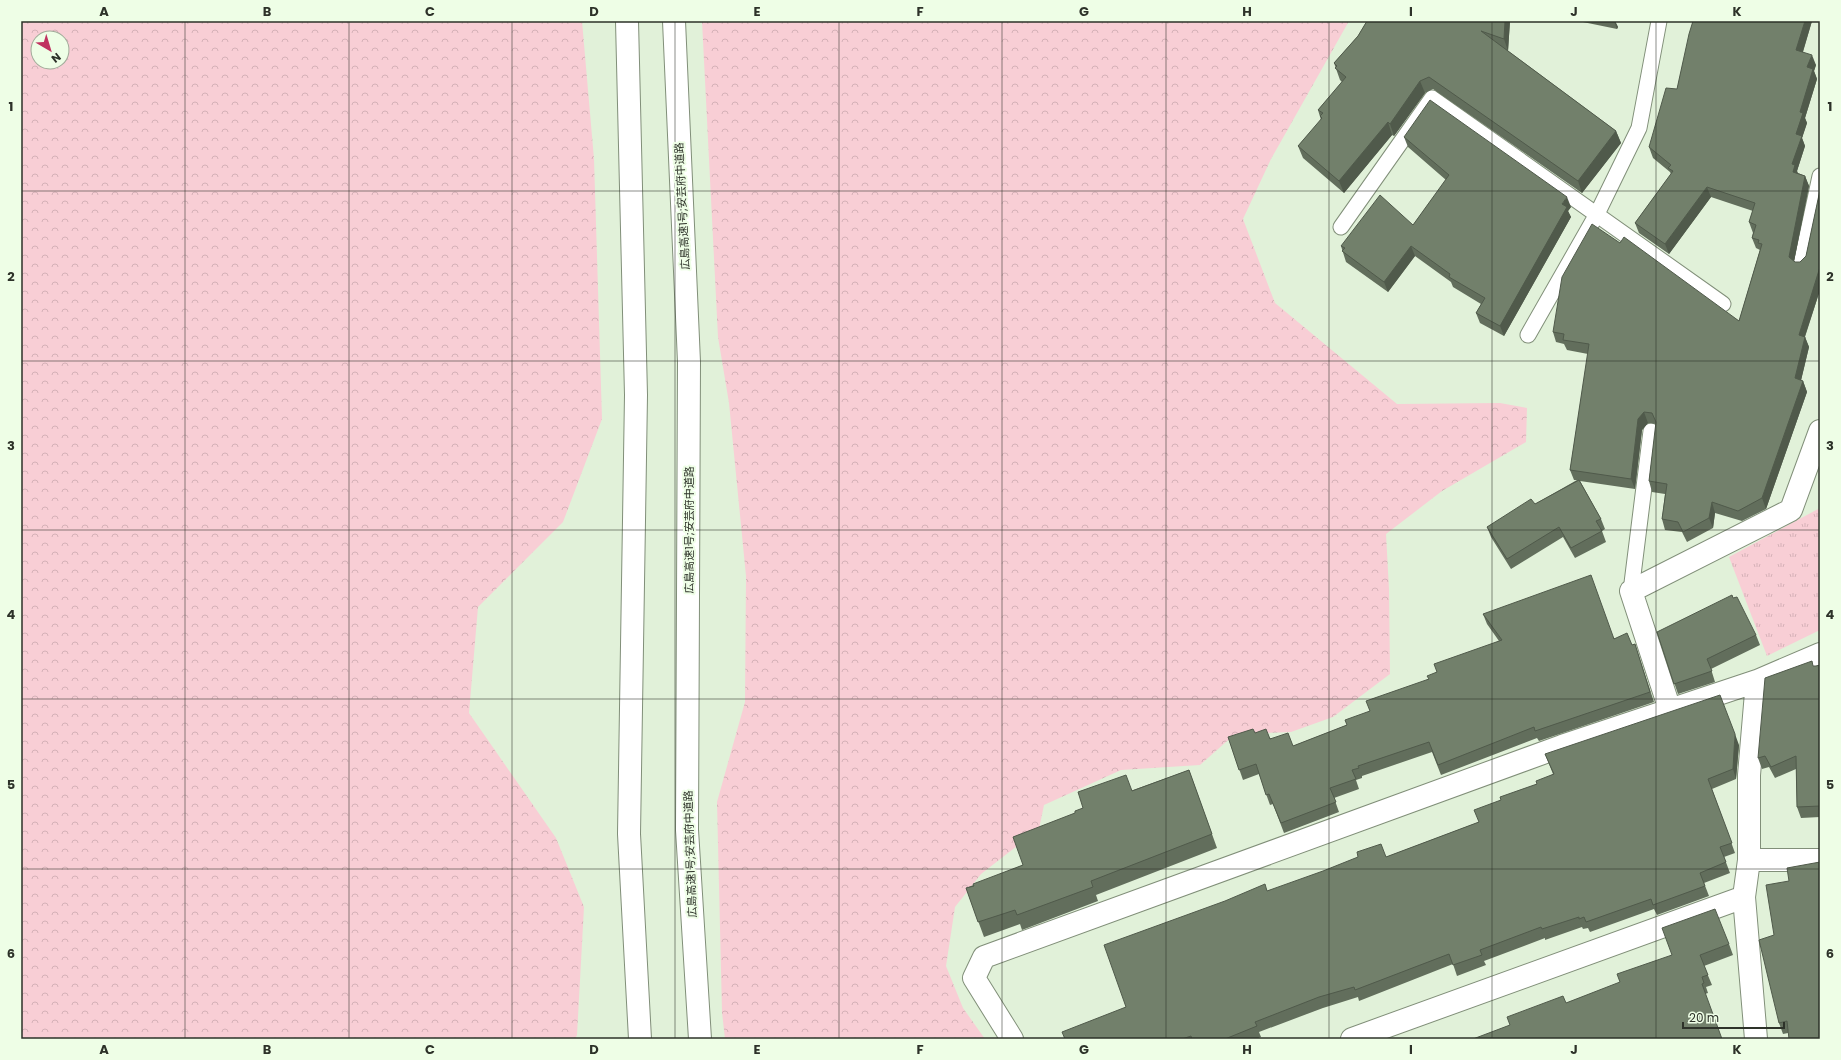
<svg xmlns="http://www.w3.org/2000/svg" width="1841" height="1060" font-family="Poppins,'Noto Sans JP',sans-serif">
  <defs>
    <pattern id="forest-crowns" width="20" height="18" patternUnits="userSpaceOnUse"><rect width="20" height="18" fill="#f8ced5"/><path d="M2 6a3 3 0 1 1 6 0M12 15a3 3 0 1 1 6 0" fill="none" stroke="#d5b1b7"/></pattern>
    <pattern id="park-tufts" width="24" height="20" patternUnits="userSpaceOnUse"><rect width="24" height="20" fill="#f8ced5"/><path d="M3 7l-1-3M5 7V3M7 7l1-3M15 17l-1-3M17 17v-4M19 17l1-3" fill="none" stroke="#d5b1b7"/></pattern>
  </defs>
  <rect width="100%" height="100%" fill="#e1f1d9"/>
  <path fill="url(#forest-crowns)" fill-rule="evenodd" d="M21,21H582L594,159L602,419L563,522L478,607L469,713L556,838L584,907L577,1035L575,1039H21ZM38,38H62V62H38Z
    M702,21H1349L1271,159L1243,219L1275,303L1397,404L1500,403L1527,408L1526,442L1442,491L1386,534L1389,589L1390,674L1333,717L1291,732L1235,734L1200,765L1121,770L1044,805L1039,829L981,874L955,907L946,966L963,1008L985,1039H725L722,1012L717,802L745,702L746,576L729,403L718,337Z"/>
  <path fill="url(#park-tufts)" d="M1820,508V630L1767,656L1729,557Z"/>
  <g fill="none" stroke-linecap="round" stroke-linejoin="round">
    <g stroke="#818f79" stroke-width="17">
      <path id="lane" d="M1341,227L1432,98L1723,304
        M1801,264L1820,176
        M1528,335L1597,214L1639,128L1659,21
        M1631,591L1651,431"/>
    </g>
    <g stroke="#818f79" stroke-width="24">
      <path id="street" d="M1670,710L1631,591L1791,510L1820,431
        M1749,860H1820
        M1012,1039L974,978L984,957L1562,746L1757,681L1820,654
        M1352,1039L1744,897
        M1756,1039L1744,897L1749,860V775L1757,681"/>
    </g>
    <g stroke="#818f79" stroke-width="24">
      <path id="highway" d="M627,21L636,395L629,834L640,1039
        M674,21L689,362L687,830L700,1039"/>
    </g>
    <use href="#lane" stroke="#fff" stroke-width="15"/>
    <use href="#street" stroke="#fff" stroke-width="22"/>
    <use href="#highway" stroke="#fff" stroke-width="22"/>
  </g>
  <path fill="#626e5c" d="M1367,21H1510L1508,51L1616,131L1621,143L1582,193L1433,89L1425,93L1394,136L1392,135L1344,193L1303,158L1298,146L1321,120L1318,110L1342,82L1340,80L1334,63L1358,36Z
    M1578,21H1615L1618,27L1617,29Z
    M1693,21H1812L1803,52L1816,65L1814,71L1817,79L1805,118L1807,123L1802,138L1805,146L1797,171L1798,173L1805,176L1809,186L1794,261L1795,262H1800L1806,256L1820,190V290L1805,337L1809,347L1801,380L1803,381L1807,392L1766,509L1742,521L1715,513L1713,528L1687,542L1682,532L1665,530L1662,519L1665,494L1652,492L1649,481L1656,424L1648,423L1642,430L1635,489L1580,481L1601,519L1605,529L1602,531L1606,542L1575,558L1563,537L1511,569L1491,537L1487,527L1535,504L1577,480H1574L1570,470L1588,354L1567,350L1564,344L1556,342L1553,332L1620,243L1739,321L1760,250L1756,248L1752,238L1753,233L1749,222L1753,211L1711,197L1669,254L1639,233L1635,223L1671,174L1670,172L1653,158L1649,147L1677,89Z
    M1404,137L1571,207L1568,211L1571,217L1504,336L1480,323L1476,313L1481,304L1453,287L1451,282L1415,256L1388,292L1346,262L1341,246L1413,225L1446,180L1408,147Z
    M1483,614L1614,638L1632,645L1635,644L1654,702L1539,741L1537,738L1441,775L1432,752L1362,776V778L1356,780L1359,789L1334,798L1339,812L1284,833L1273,804L1270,805L1259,774L1243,780L1228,737L1255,733L1293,746L1347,725L1370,711L1429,679L1437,672L1499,641L1487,624Z
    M1657,632L1756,635L1760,645L1711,669L1715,682L1678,694Z
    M1820,665V817L1801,818L1797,807L1796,769L1775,778L1769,767L1762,769L1758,758L1813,666H1816Z
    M1739,745L1736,779L1712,789L1735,853L1724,857L1730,873L1704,883L1709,896L1657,915L1654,909L1590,932L1588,928L1583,929L1582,927L1545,940V938L1484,961L1486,965L1457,976L1453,964L1359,1001L1358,997L1323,1008L1259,1032L1261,1037L1256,1039H1065L1126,1007L1267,891L1386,857L1479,822L1501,800L1537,784L1553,774L1545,754Z
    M1189,770L1217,848L1096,895L1098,901L1022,930L1020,924L984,937L966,888L1023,865L1075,813L1083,808Z
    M1789,881L1788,1033L1783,1034L1779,1023L1774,935Z
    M1729,944L1733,955L1704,966L1712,985L1706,987L1708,993L1705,994L1566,1003Z"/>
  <path fill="#505a4b" d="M1505,21H1510L1508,51L1504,39Z
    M1614,21H1615L1618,27L1617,29Z
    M1805,21H1812L1800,61L1796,50Z
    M1812,55L1816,65L1814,71L1817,79L1805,118L1807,123L1802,138L1805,146L1797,171L1798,175L1793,172L1792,164L1796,134L1807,67Z
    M1420,81L1425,93L1394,136L1390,124Z
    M1388,122L1392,135L1344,193L1339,181Z
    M1616,131L1621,143L1582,193L1578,181Z
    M1805,176L1809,186L1793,267L1789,257Z
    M1707,187L1711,197L1669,254L1665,244Z
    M1567,197L1571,207L1568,211L1571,217L1504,336L1500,326L1562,204Z
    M1411,246L1415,256L1388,292L1384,282Z
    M1820,267V290L1802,345L1799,335Z
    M1805,337L1809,347L1799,389L1795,378Z
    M1803,381L1807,392L1766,509L1762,498Z
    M1644,412L1648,423L1642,430L1635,489L1631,479L1638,419Z
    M1712,502L1715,513L1713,528L1709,518Z
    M1735,734L1739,745L1736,779L1733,769Z"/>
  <path fill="#72806b" stroke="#505a4b" d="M1367,21H1505L1504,39L1481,31L1616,131L1578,181L1429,77L1420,81L1390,124L1388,122L1339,181L1298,146L1322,118L1320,116L1323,113L1318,110L1346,77L1335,68L1337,66L1334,63L1358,36Z
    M1693,21H1805L1796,50L1812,55L1807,67L1813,69L1800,112L1803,113L1796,134L1802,136L1792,164L1795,165L1793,172L1805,176L1789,257L1795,262H1800L1806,256L1820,190V267L1799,335L1805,337L1795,378L1803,381L1762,498L1738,511L1712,502L1709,518L1683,532L1678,522L1662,519L1667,484L1649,481L1656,422L1652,413L1644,412L1638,419L1631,479L1570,470L1589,344L1563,340L1564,334L1553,332L1562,277L1592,224L1620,243L1624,237L1739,321L1762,244L1758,243L1759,240L1752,238L1756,225L1749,222L1755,203L1707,187L1665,244L1635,223L1673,171L1668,168L1671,165L1649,147L1666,88L1677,89L1689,34Z
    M1430,100L1567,197L1562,204L1567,207L1500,326L1476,313L1485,298L1449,277L1450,274L1411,246L1384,282L1342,251L1345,248L1341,246L1380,195L1413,225L1449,175L1404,137Z
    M1579,480L1601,519L1596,521L1602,531L1571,548L1559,527L1507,559L1487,527L1531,499L1535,504Z
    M1591,575L1614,639L1627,633L1632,645L1635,644L1650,692L1535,731L1534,727L1438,765L1429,742L1358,766L1359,768L1352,770L1356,779L1330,788L1336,802L1281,823L1269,794L1266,795L1256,764L1239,770L1228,737L1253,729L1255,733L1266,729L1270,739L1288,733L1293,746L1347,725L1345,720L1370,711L1366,701L1429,679L1427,676L1437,672L1434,664L1502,640L1483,614Z
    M1732,595L1733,598L1737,597L1756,635L1707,659L1712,671L1674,684L1657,632Z
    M1812,661L1813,666H1816L1820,665V806L1797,807L1796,756L1771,767L1765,756L1758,758L1765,678Z
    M1720,695L1735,734L1733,769L1708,779L1732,843L1720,847L1726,862L1700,873L1705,886L1653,905L1651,899L1586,922L1584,917L1579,919V917L1542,929L1541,927L1480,950L1482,955L1453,965L1449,954L1355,990L1354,987L1319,997L1255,1022L1257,1026L1225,1039H1192L1191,1036L1182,1039H1065L1062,1032L1126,1007L1104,945L1225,901L1265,884L1267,891L1323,871L1358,857L1357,852L1381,844L1386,857L1479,822L1474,810L1501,800L1500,797L1537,784L1536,781L1554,774L1545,754Z
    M1189,770L1212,834L1091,881L1093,887L1017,915L1015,910L978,922L966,888L974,886L973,884L1023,865L1013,837L1075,813V811L1083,808L1078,792L1126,775L1132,791Z
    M1820,862V1039H1789L1787,1021L1779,1023L1759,940L1774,935L1766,885L1789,881L1787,868Z
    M1715,909L1729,944L1700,955L1708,975L1702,977L1704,983L1702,984L1722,1039H1473L1510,1025L1507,1017L1563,996L1566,1003L1620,982L1617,974L1672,955L1662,928Z"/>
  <path fill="none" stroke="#2d3229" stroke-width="1" stroke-opacity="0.55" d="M185,21V1039M349,21V1039M512,21V1039M675,21V1039M839,21V1039M1002,21V1039M1166,21V1039M1329,21V1039M1492,21V1039M1656,21V1039M21,191H1820M21,361H1820M21,530H1820M21,699H1820M21,869H1820"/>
  <g text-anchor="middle" stroke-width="4" stroke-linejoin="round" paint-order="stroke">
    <g font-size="11" fill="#2d3229" stroke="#eefee6">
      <text transform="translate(682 206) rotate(-93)" y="4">広島高速1号;安芸府中道路</text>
      <text transform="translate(689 530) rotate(-90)" y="4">広島高速1号;安芸府中道路</text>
      <text transform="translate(690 854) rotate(-92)" y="4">広島高速1号;安芸府中道路</text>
    </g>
  </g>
  <rect width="1841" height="1060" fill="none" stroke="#eefee6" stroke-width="44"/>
  <g transform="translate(50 50) rotate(142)"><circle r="19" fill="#eefee6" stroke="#a1ac9a"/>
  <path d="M0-3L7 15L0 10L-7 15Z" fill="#c03260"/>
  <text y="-6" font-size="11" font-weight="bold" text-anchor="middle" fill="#2d3229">N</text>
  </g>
  <path d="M1683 1022v6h101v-6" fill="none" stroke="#2d3229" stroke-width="2"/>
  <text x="1689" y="1022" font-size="12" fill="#2d3229" stroke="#eefee6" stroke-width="3" paint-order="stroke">20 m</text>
  <rect x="22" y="22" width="1797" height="1016" fill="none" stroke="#2d3229" stroke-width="1.5"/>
  <g font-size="13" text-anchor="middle" font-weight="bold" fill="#2d3229">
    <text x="104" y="16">A</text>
    <text x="267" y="16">B</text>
    <text x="430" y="16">C</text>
    <text x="594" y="16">D</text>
    <text x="757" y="16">E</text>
    <text x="920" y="16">F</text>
    <text x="1084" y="16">G</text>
    <text x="1247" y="16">H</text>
    <text x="1411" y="16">I</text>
    <text x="1574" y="16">J</text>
    <text x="1737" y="16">K</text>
    <text x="11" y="111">1</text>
    <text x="1830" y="111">1</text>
    <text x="11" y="281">2</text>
    <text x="1830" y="281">2</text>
    <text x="11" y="450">3</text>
    <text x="1830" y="450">3</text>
    <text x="11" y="619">4</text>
    <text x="1830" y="619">4</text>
    <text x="11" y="789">5</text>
    <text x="1830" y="789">5</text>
    <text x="11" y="958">6</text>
    <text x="1830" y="958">6</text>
    <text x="104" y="1054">A</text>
    <text x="267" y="1054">B</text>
    <text x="430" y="1054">C</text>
    <text x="594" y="1054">D</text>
    <text x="757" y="1054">E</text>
    <text x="920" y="1054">F</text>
    <text x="1084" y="1054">G</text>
    <text x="1247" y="1054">H</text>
    <text x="1411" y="1054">I</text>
    <text x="1574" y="1054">J</text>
    <text x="1737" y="1054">K</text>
  </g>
</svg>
